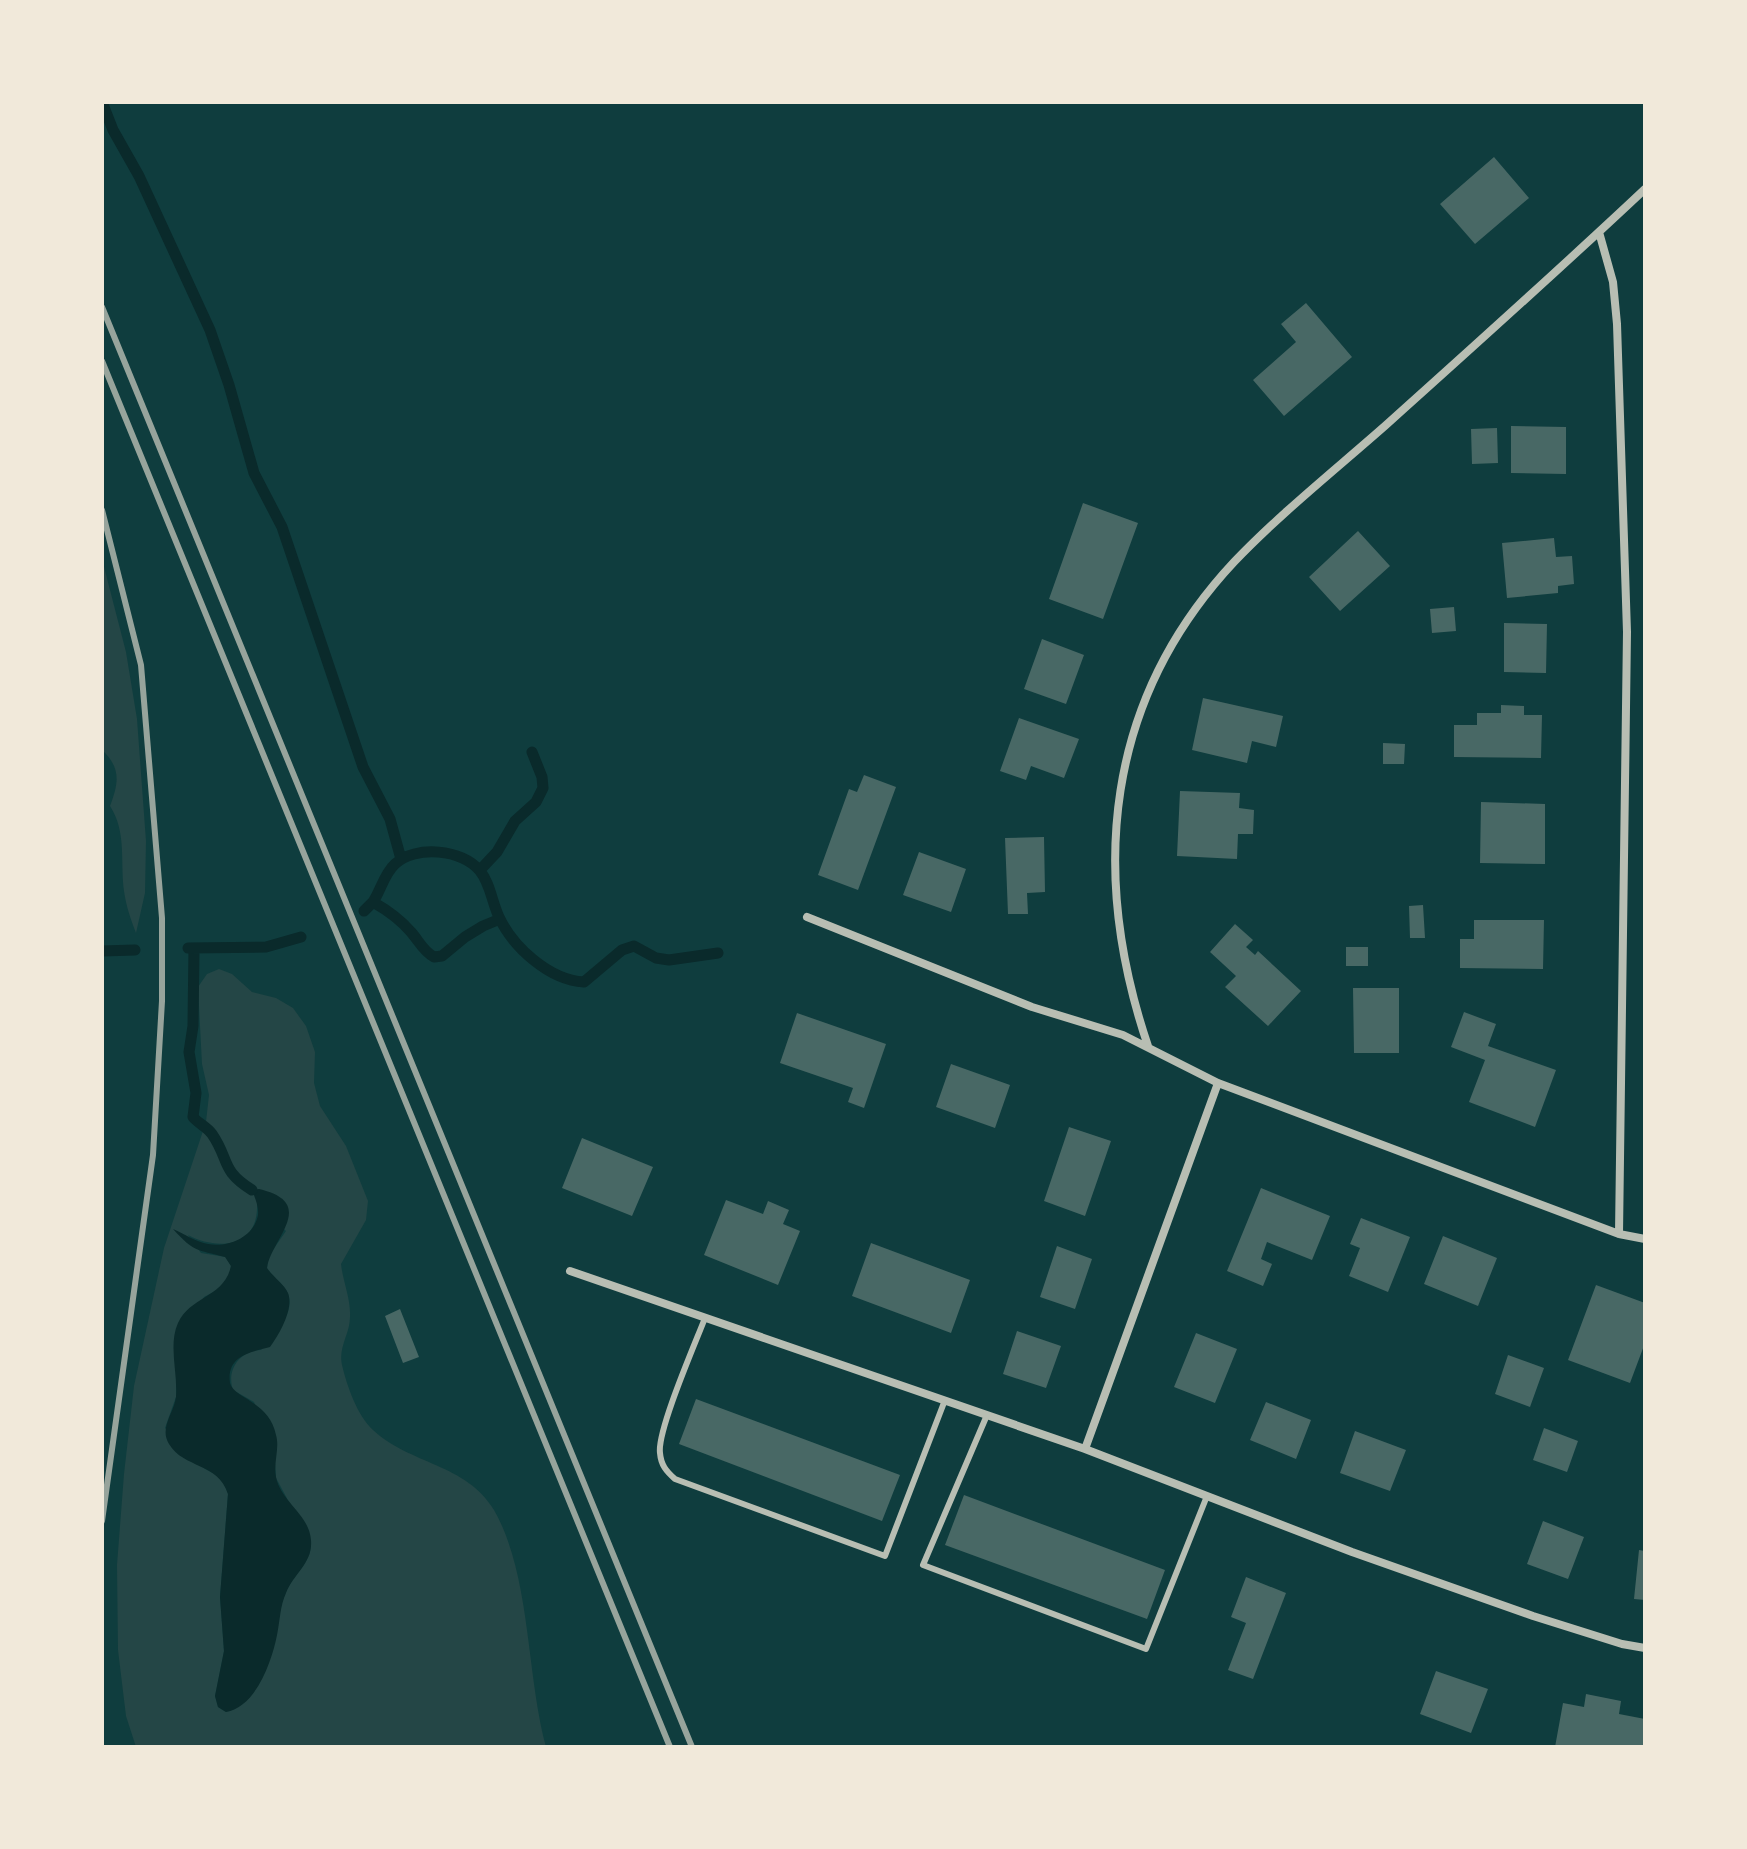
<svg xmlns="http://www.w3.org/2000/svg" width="1747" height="1849" font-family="Cabin,sans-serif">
  <rect width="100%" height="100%" fill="#0f3d3e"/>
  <path fill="#244646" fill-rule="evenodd" d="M102,559L126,652L137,719L146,841L145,893L136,933C131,920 126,906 124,891C120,862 127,832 110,806C119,782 121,768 102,750Z
    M219,969L232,974L252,992L276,998L293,1008L306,1026L315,1052L314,1083L320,1106L346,1146L368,1201L366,1220L341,1264C343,1282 351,1299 350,1317C350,1334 338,1347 342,1365C347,1386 357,1415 373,1430C409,1464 467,1464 494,1510C531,1575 526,1673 546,1747H136L126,1716L118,1650L117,1565L124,1474L134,1386L164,1248L206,1122L209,1095L202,1064L198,987L207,974ZM257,1204L286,1231L268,1257L267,1269C273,1277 284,1284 288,1294C296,1314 272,1336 261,1350C240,1350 226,1370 233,1390L254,1402L275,1462L276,1478L311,1543C311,1564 294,1573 286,1592C265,1641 282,1680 226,1712L218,1707L215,1696L224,1651L220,1597L228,1494C221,1471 212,1476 197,1463C185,1452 175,1439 165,1428L176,1397V1336L204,1297L219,1289L229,1277L231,1266L226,1257L201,1253L188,1235C218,1251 259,1247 257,1204Z"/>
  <path fill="#0a2a2b" d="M259,1189C319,1203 271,1239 267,1268C273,1277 284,1284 288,1293C294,1309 279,1335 270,1347C252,1352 226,1355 230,1383C233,1398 269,1401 276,1435C280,1448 273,1463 276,1477C281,1502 309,1514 311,1540C313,1563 294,1573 286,1593C280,1606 280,1621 277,1635C272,1661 256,1707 226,1712L218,1707L215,1696L224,1651L220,1597L228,1494C218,1462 184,1469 169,1444C159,1428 174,1413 176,1397C178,1373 168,1345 178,1323C190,1296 224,1298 231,1266L225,1257C196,1249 195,1253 173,1229C185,1234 196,1242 208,1244C228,1248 254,1237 258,1215C259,1207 255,1198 252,1190Z"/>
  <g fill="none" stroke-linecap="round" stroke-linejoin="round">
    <path stroke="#0a2a2b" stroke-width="11" d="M102,102L113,130L139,176L210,330L229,385L254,473L282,527L363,767L390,819L401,859
      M480,870L497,852L515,821L536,802L543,788L542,777L532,752
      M373,902C381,890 384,874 395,864C415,845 463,849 480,871C490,883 492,902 499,917C513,947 549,980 584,982L622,950L634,946L656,958L669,960L718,953
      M364,911L373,902C387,910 400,919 411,932C419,941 423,951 434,957L442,956L465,937L483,926L500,919
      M188,948L266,947L301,937
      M194,948L193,1026L189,1052L196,1093L193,1117C199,1124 207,1127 212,1134C230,1160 220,1170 252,1190
      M102,951L135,950"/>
  </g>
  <path fill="#486865" d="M1494,157L1529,198L1475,244L1440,204Z
    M1306,303L1352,357L1284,416L1253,380L1296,342L1281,324Z
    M1511,426L1566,427V474L1511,473Z
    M1497,428L1498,463L1472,464L1471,429Z
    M1083,503L1138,523L1103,619L1049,599Z
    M1358,531L1390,566L1340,611L1309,577Z
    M1554,538L1556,557L1572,556L1574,584L1558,586V593L1507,598L1502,543Z
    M1454,607L1456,631L1432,633L1430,609Z
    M1504,623L1547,624L1546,673L1504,672Z
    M1042,639L1084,655L1066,704L1024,689Z
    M1203,698L1283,716L1276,747L1252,741L1247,763L1192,750Z
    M1501,705L1524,706V715H1542L1541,758L1454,757V725H1477V713H1501Z
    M1019,718L1079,739L1064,778L1031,766L1026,780L1000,771Z
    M1383,743L1405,744L1404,764H1383Z
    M864,775L896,787L858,890L818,875L849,789L857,792Z
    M1180,791L1240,793L1239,808L1254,810L1253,834H1238L1237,859L1177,856Z
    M1481,802L1545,804V864L1480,863Z
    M1044,837L1045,892L1027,893L1028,914H1008L1005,838Z
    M919,852L966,869L951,912L903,895Z
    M1423,905L1425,938H1410L1409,906Z
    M1474,920H1544L1543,969L1460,968V939H1474Z
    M1235,924L1253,940L1246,947L1255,955L1258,951L1301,991L1268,1026L1225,987L1236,976L1210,952Z
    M1346,947H1368V966H1346Z
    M1353,988H1399V1053H1354Z
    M1464,1012L1496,1024L1488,1046L1556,1070L1535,1127L1469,1102L1485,1060L1451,1047Z
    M797,1013L886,1044L864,1108L848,1102L853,1088L780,1063Z
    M951,1064L1010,1085L995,1128L936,1107Z
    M1069,1127L1111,1141L1085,1216L1044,1201Z
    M582,1138L653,1167L632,1216L562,1188Z
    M1261,1188L1330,1216L1312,1260L1267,1242L1261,1259L1272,1264L1263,1286L1227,1271Z
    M726,1200L763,1214L768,1201L789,1210L783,1224L800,1231L778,1285L704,1255Z
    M1361,1218L1410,1237L1388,1292L1349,1276L1360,1248L1350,1244Z
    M1443,1236L1497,1258L1478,1306L1424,1284Z
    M871,1243L970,1280L951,1333L852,1296Z
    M1057,1246L1092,1259L1075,1309L1040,1297Z
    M1596,1285L1645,1303V1343L1630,1383L1568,1360Z
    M400,1309L419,1357L403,1363L385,1316Z
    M1017,1331L1061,1346L1046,1388L1003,1374Z
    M1196,1333L1237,1349L1215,1403L1174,1387Z
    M1508,1355L1544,1368L1530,1407L1495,1394Z
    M696,1399L900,1475L882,1521L679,1444Z
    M1266,1402L1311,1420L1296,1459L1250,1440Z
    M1544,1428L1578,1441L1567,1472L1533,1460Z
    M1355,1431L1406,1450L1390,1491L1340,1473Z
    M964,1495L1165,1570L1147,1619L945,1545Z
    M1543,1521L1584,1537L1568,1579L1527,1564Z
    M1639,1550L1645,1551V1600L1634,1599Z
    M1246,1577L1286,1593L1253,1679L1228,1670L1246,1623L1231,1617Z
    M1436,1671L1488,1689L1471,1733L1420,1714Z
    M1586,1694L1621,1701L1619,1714L1645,1719L1644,1747H1555L1563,1703L1584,1707Z"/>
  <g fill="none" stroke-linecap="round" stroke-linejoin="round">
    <path stroke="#b8beb3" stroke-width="6" d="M705,1318C695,1344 657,1431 660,1453C661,1465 666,1471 675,1479L885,1556L945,1400
      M987,1415L923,1565L1146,1649L1207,1496"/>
    <path stroke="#b8beb3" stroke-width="8" d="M1599,232L1613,282L1617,324L1627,632L1619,1234
      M807,917L1032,1007L1123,1035L1218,1083L1619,1234L1645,1239
      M1148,1046C1089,872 1105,700 1234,562C1281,513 1335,470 1386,425C1473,347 1560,269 1645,189
      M570,1271L1085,1449L1352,1552L1533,1616L1622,1644L1645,1648
      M1085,1449L1218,1083"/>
    <path stroke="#97a49c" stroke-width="6" d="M102,307L692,1747
      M102,361L670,1747
      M102,510L141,665L162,918V1001L153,1155L102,1521"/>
  </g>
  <rect width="1747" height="1849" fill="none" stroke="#f1e9da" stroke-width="208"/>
</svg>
